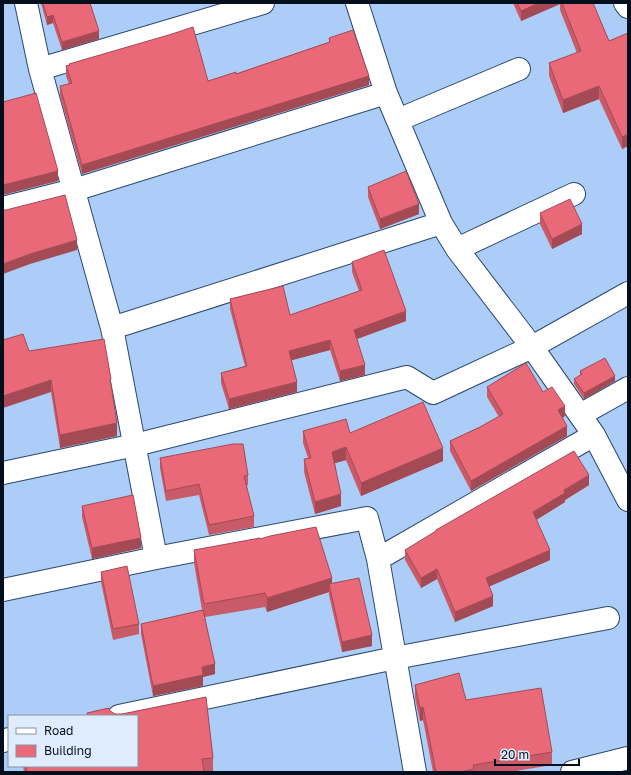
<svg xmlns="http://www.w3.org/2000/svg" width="631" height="775" font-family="'Golos Text',sans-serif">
  <rect width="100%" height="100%" fill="#accdf7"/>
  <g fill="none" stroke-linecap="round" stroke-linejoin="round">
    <g stroke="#2c486c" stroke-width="24">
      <path id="street" d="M26,3L40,69L112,328L156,558
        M357,3L386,93L441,223L457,249L532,347L594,435L628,500
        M625,3L628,7
        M40,69L263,3
        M398,120L519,69
        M3,208L74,190L386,93
        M457,249L574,194
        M112,328L441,223
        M580,415L628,388
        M3,473L135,445L407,377L433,393L532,347L628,293
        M378,559L594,435
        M3,590L156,558L367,518L378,559L415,772
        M119,716L395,658L608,618
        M3,741L9,739
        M572,772L628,758"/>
    </g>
    <use href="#street" stroke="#fff" stroke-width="22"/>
  </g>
  <path fill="#c95a67" d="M41,3H90L99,39L62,50L53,23L47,25Z
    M513,3H593L609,41L628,33V146L622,149L599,99L563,113L549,76V63L577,53L560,10V4L521,21Z
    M329,38L369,85L82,174L60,96V86L69,84L66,76V66L69,65V64L208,81L236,74L329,42Z
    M368,187L419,214L380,229L368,197Z
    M540,213L582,234L552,249L540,224Z
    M352,262L406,321L357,339L365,375L340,381L330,350L291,360L297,392L229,409L221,383V373L245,366L230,309V299L290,315L359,291L352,272Z
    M29,351L111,379V389L117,436L60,448L51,392Z
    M580,371L615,381L584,399L574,384V379L580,376Z
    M487,387L543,392L565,416L563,417L567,436L471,491L450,451V441L480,427L499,417L487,397Z
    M303,431L350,433L443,461L361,496L346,460L335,463L341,506L315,514L304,472V459L308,458L303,443Z
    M160,458L248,475V485L246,486L254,516V527L209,535L199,495L166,501L160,468Z
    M589,485L565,500V502L536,520L550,560L489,586L493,606L455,622L437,579L421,588L405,560V550L436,532V530Z
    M82,506L141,548L92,559L82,517Z
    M260,539L332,584L372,646L342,652L329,595V592L267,612L265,607L205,617L215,674L203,677V686L153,696L141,634V624L202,610L194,563V550Z
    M101,572L139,624V634L113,640L101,582Z
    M415,685L466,700L552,752V765L510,772H433L423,720L420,721L415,698Z
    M206,697L213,758V772H24L23,766H137V716H87V713L109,708L110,711L115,714H122Z"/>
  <path fill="#a44a54" d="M539,3H560V4L521,21V11Z
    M53,15V23L47,25V17Z
    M99,31V39L62,50V42Z
    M369,76V85L82,174V165Z
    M599,86V99L563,113V100Z
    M628,134V146L622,149V137Z
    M58,171V181L3,195V185Z
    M419,204V214L380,229V219Z
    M582,224V234L552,249V239Z
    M77,240V250L30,264L3,274V264L30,254Z
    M406,311V321L354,340V330Z
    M330,340V350L289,361V351Z
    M365,365V375L340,381V371Z
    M615,376V381L584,399V393Z
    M51,380V392L3,408V396Z
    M297,382V392L229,409V399Z
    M565,406V416L558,420V410Z
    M117,423V436L60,448V435Z
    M567,426V436L471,491V481Z
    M346,447V460L332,464V452Z
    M443,448V461L361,496V483Z
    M589,475V485L565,500V502L533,522V512L564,490Z
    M341,494V506L315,514V502Z
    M141,538V548L92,559V548Z
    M550,550V560L486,588V578Z
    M437,569V579L421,588V578Z
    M332,578V591L329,584V592L267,612V598Z
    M493,596V606L455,622V612Z
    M372,635V646L342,652V642Z
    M215,664V674L203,677V686L153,696V686L202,667Z
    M423,707V720L420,721V708Z"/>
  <path fill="#ea6978" stroke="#a44a54" d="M43,3H90L99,31L62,42L53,15L47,17Z
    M517,3H539L521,11Z
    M562,3H593L609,41L628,33V134L622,137L599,86L563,100L549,63L581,51Z
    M193,27L208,81L236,72V74L330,42L329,38L353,30L369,76L82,165L60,86L72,83L66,66L70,65L69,64L172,34Z
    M36,93L58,171L3,185V102Z
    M406,171L419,204L380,219L368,187Z
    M65,195L77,240L30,254L3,264V210H6Z
    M570,199L582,224L552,239L540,213Z
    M384,250L406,311L354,330L365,365L340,371L330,340L289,351L297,382L229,399L221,373L247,366L230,299L283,286L290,315L362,290L352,262Z
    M23,334L29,351L104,339L111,379H110L117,423L60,435L51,380L3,396V340Z
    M605,358L615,376L584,393L574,379L582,374L580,371Z
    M526,363L543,392L552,387L565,406L558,410L567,426L471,481L450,441L480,427L503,414L487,387Z
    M423,402L443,448L361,483L346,447L332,452L341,494L315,502L304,459L311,458L303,431L346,419L350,433Z
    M233,444H243L248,475L244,476L254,516L209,525L199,484L166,491L160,458Z
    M574,451L589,475L564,490L565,493L533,512L550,550L486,578L493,596L455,612L437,569L421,578L405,550L436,531V530Z
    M133,495L141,538L92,548L82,506Z
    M316,527L332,578L267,598L265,593L204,604L194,550L260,538V539L270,536Z
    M127,566L139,624L113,629L101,572Z
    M359,578L372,635L342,642L329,584Z
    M203,610L215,664L202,667L203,675L153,686L141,624Z
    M459,673L466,700L541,688L552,752L473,765L474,769L460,772H436L423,707L420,708L415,685Z
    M206,697L213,758L202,759L204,772H27L26,766H137V716H88L87,713L109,708L110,711L115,714H122Z"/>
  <rect width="631" height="775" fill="none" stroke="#040f1d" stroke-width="8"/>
  <rect x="8" y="715" width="130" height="52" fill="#deecfd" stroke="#8794a3"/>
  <rect x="16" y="728" width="20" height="6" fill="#ffffff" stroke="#8794a3"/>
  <text x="44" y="735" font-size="12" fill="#040f1d">Road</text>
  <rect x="16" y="745" width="20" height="12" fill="#ea6978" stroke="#8794a3"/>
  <text x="44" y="755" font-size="12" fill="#040f1d">Building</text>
  <path d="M495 759v6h84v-6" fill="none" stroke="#040f1d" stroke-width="2"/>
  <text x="501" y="759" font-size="12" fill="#040f1d" stroke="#deecfd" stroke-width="3" paint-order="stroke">20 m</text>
</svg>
